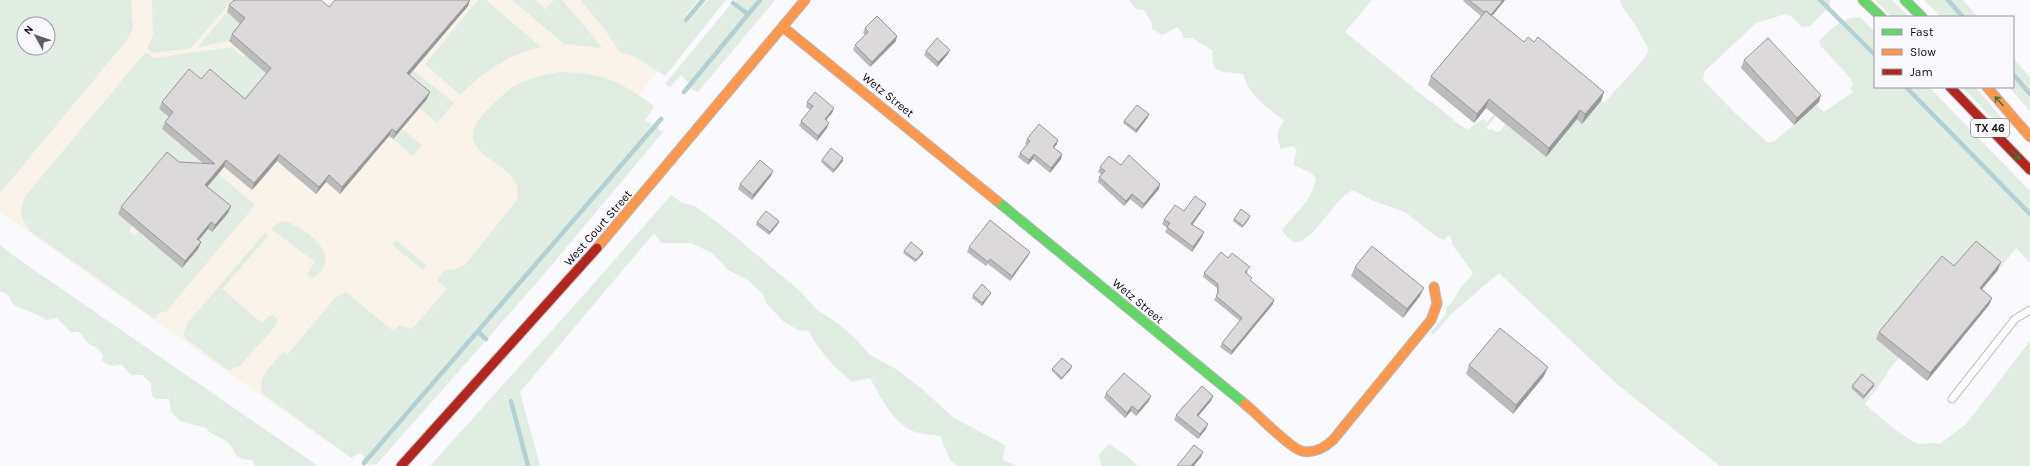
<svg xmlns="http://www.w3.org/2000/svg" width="2030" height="466" font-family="Karla,sans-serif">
  <rect width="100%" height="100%" fill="#faf9fd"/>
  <path fill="#faf3e9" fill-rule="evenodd" d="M0,0H716L638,96L428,342L333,446L0,212ZM24,24H48V48H24Z"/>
  <path fill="#e1ece2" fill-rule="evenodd" d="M0,0H131L133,28L127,40L0,193ZM24,24H48V48H24Z
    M152,0H232L191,48L153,53L147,49L153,35Z
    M478,0H486L541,47C508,54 484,72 460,95L425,64Z
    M512,0H535L546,9L554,0H562L594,37L601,48L564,44Z
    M580,0H698L683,18L687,23L708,0H726L665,76L634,56L620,52L602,26Z
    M734,0H775L698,92L691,89V87L681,75L670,87L665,84L731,4L733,7L737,2L733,1Z
    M1129,0H1372L1345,32L1427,99C1440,106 1458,127 1468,129L1483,119L1487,122L1494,114L1496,116L1486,128L1489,130L1491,129L1496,132L1501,131L1505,124L1546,157L1577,119L1582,123L1601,101L1604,103L1644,59L1649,50L1636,26L1621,5L1620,0H1830V6L1810,26L1802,27L1792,17L1786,14L1756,23L1705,71L1703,80L1735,113L1768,143L1775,141L1816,105L1824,112L1853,92L1851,89L1853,85L1851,79L1821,46L1819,41C1831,29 1842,17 1860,17L1875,32V87H1929L2030,191V263L2016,248L2001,267L1985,255L1887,372L1888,373L1865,404C1875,413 1910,444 1921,444C1928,444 1932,442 1940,444L1966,424L2030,341V466H1720L1618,385L1499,273L1451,314L1437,331L1432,335L1431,332L1446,314V308C1455,300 1455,297 1461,287C1464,282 1470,279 1473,273L1452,244L1451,237L1448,236L1444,240L1437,237L1405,212L1371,200L1353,190C1335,197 1313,243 1296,242C1290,242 1286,235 1282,230C1297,210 1311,204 1316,178L1311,173L1294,165V159L1297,152L1294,146L1281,149C1276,138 1276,130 1284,121C1267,107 1249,96 1243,74C1225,71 1209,76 1213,51L1192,38H1183L1182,33L1178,27L1162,35L1152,29V23L1144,10L1136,9Z
    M1875,0H1892L1909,17H1892Z
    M1924,0H1963L1978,17H1941Z
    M227,12L242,26L229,41L198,47Z
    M232,47L243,57L245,55L277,82L274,85L266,79L245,103L253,110L251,113L207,76L199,86L187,76L159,108L171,119L163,129L211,169H182L180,172L164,159L118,214L133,226L129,231L136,236L139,232L182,268L198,249L194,246L208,229L212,232L228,213L186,178L212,180L218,174L255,205L166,312L158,313L155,319L30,231C20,218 18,208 27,194L144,54L148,53L154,58Z
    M2013,58L2030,77V111L2009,87H2013Z
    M413,70L454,103L437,123L420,108L427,99L405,80Z
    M559,72C603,73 620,81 654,106L645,121L659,127V131H664L539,280L377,464L365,465L364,456L360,453L351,458L262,393C257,376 274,363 284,351L287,355L336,297L346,292L393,331L400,325L412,329L447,289L437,280L444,271L452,270L465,265L517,200C523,170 490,166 476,146C472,140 472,132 475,126C481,115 505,91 516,85C530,78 544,75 559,72Z
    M1962,87H1975L2002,118L1998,124Z
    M402,129L422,145L413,156L393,139Z
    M671,195L682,203L695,206L726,229L800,291L817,310L836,322L856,339L870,355L896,369L922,389L954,418L1005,445L1003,460L1018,466H957L950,460L940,436C932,435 923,434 915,432C892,423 881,397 870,378L852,382C833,366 819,351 808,330L800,331L784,322L766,303L763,294L749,281L728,270L712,253L691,243H661L654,233L520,392L540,466H430L589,289Z
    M285,221C300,226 336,249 323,268C320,272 317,276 312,278L308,275L309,271L315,262L271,229L278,223Z
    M265,233L268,236L222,289L262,323L269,316L274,315L277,319V324L240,366L230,370L225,368L186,339L183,334L189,321Z
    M396,240L426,265L423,270L392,245Z
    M0,245L14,256L318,466H255L252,460C248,460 243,459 240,458C234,455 234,450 231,446C225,437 212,437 206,428L180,421L171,412L169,399H155L152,395L151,383L142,375H131L121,364C113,367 109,366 102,361L103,355L97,348L89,344L79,332H71L57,318L46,320C37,313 26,311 16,306C8,301 12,294 0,291Z
    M1109,444L1127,456L1138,466H1101L1099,455Z"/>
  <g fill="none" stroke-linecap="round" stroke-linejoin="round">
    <path stroke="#b3d0d4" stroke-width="4.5" d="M1820,0L1875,55
      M1948,0L1963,17
      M733,3L748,14
      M686,20L703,0
      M2013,74L2030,94
      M1906,87L2030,214
      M684,92L760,0
      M478,332L486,339
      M511,401L528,466
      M364,463L661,119"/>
    <g stroke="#b9b8bb" stroke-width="9">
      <path id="lane" d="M1952,399L2015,319L2030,310"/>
    </g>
    <g stroke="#b9b8bb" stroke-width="11">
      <path id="fast" d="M1863,0L1881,17
        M1905,0L1922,17
        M997,201L1245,404"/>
    </g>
    <g stroke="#b9b8bb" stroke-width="11">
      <path id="slow" d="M783,27L997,201
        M1987,87L2030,137
        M597,248L805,0
        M1245,404C1256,413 1291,449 1302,451C1314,454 1324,448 1333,440L1431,320L1437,304L1434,287"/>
    </g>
    <g stroke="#b9b8bb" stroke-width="11">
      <path id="jam" d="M1950,87L2030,170
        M401,466L597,248"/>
    </g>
    <use href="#lane" stroke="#fefeff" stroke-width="7"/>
    <use href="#fast" stroke="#63d668" stroke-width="9"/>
    <use href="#slow" stroke="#ff974d" stroke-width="9"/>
    <use href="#jam" stroke="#b3261e" stroke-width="9"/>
  </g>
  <path fill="#bcbbbb" d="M1464,0H1505L1492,16L1524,42L1604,92L1601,101L1582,124L1577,119L1546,157L1486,108L1474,123L1428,85L1431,76L1481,16L1463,1Z
    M229,5L329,7L468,6L409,75L427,99L393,139L389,136L340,194L326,182L316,194L277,161L252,190L224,167L207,186L231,206L228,213L212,232L208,229L199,240L201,242L198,249L182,268L118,214L121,207L179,162L204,164L162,129L165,122L169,117L159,109L162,102L201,79L245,99L267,74L229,41L232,34L240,24L227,12Z
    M865,28L896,41L870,67L853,50L855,45L865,35L863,33Z
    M926,51L948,54L937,67L924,55Z
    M1744,60L1819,102L1794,125L1741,68Z
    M807,102L834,108L832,113L826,120L827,128L817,141L799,126L801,121L810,110L806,107Z
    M1148,117L1136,133L1123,123L1124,121Z
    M1027,139L1057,144L1054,148L1062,154L1061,159L1050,173L1033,159L1028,165L1018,157L1020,153L1027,145L1025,144Z
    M843,158V161L833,173L821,162L822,160Z
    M1121,165L1159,189L1142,209L1130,199L1124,206L1098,182L1099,177L1102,175L1098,172L1100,167Z
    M771,176L752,200L738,189L740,184Z
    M1204,208L1193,224L1202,237L1192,252L1165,232L1167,228L1162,224L1164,220L1184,211Z
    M1250,216L1249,219L1242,228L1233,221L1234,219Z
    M779,221L778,224L769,235L756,225L757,222Z
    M969,247L1030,252L1028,256L1010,281L988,264L986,266L967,252Z
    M904,251L923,254L915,262L903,253Z
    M1228,258L1248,271L1247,273L1251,281L1273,304L1231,355L1220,347L1222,343L1240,321L1214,300L1217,295V288L1203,277L1204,273Z
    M2001,262L1998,270L1982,289L1992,298L1989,305L1927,381L1876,339L1879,332L1954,266Z
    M1355,267L1420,296L1403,318L1351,276Z
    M991,293L990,295L982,306L972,298L973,295Z
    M1469,365L1544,376L1513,414L1466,374Z
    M1052,369H1071L1061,380L1052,371Z
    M1852,386H1874L1863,399L1852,389Z
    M1106,393L1149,401L1136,416L1131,411L1125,418L1104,398Z
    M1213,396L1211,401L1198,416L1206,429L1198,439L1174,420L1176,415Z"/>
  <path fill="#999898" d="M470,0L468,6L405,80L407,73Z
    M1503,0H1505L1488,21L1489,16Z
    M897,36L896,41L870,67L872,62Z
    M950,50L948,54L937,67L938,62Z
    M430,92L427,99L393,139L396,132Z
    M1604,92L1601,101L1582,124L1585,114Z
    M1821,95L1819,102L1794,125L1797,118Z
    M1489,99L1486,108L1474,123L1477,114Z
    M834,108L832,113L823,124L825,119Z
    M1580,110L1577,119L1546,157L1549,148Z
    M1149,114L1148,117L1136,133V130Z
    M829,123L827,128L817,141L818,136Z
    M392,129L389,136L340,194L342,187Z
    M1058,140L1057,144L1051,151L1053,147Z
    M279,154L277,161L252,190L254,183Z
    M1034,154L1033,159L1028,165L1029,160Z
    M1062,154L1061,159L1050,173L1051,168Z
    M843,158V161L833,173L834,170Z
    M226,160L224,167L203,192L205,185Z
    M773,171L771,176L752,200L753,195Z
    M329,175L326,182L316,194L319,187Z
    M1160,184L1159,189L1142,209L1144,204Z
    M1132,194L1130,199L1124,206L1126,201Z
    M1206,204L1204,208L1190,228L1191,224Z
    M231,206L228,213L212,232L215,225Z
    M1250,216L1249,219L1242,228L1243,226Z
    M779,221L778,224L769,235L770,232Z
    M211,222L208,229L194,246L197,239Z
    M1204,232L1202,237L1192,252L1193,247Z
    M201,242L198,249L182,268L185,261Z
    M923,252V254L915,262L916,260Z
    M1030,252L1028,256L1010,281L1012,276Z
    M2001,262L1998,270L1977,295L1980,288Z
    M1424,288L1420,296L1403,318L1407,309Z
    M991,293L990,295L982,306V303Z
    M1992,298L1989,305L1927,381L1930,373Z
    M1274,300L1273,304L1231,355L1232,351Z
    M1072,366L1071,369L1061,380L1062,378Z
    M1548,367L1544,376L1513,414L1516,405Z
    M1874,384V386L1863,399L1864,396Z
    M1151,396L1149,401L1136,416L1138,411Z
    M1213,396L1211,401L1195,420L1197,415Z
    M1132,406L1131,411L1125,418L1127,413Z
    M1208,424L1206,429L1198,439L1200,434Z
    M1203,452L1201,457L1194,466H1191Z"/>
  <path fill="#dbd9d9" stroke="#999898" d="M234,0H321L329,7L335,0H470L407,73L430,92L396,132L392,129L342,187L329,175L319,187L279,154L254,183L226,160L205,185L231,206L215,225L211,222L197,239L201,242L185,261L121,207L167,152L179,162L215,164L165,122L173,112L162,102L189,69L201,79L210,69L245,99L271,68L232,34L245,18L229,5Z
    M1469,0H1503L1491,15L1486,11L1484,12Z
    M1486,11L1524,42L1528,37L1534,42L1538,37L1604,92L1585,114L1580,110L1549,148L1489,99L1477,114L1431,76Z
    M877,16L897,36L872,62L855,45L868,32L865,28Z
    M937,38L950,50L938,62L926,51Z
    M1768,38L1821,95L1797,118L1744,60Z
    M815,92L834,108L825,119L829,123L818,136L801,121L813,106L807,102Z
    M1137,105L1149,114L1136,130L1124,121Z
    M1039,124L1058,140L1053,147L1062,154L1051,168L1034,154L1029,160L1020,153L1030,141L1027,139Z
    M831,148L843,158L834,170L822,160Z
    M1129,155L1160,184L1144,204L1132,194L1126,201L1099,177L1105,171L1100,167L1109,156L1121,165Z
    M760,160L773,171L753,195L740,184Z
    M1195,196L1206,204L1191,224L1204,232L1193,247L1167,227L1170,223L1164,220L1175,205L1184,211Z
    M1241,209L1250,216L1243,226L1234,219Z
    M766,211L779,221L770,232L757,222Z
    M990,220L1030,252L1012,276L990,259L988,262L969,247Z
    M1976,241L2001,262L1980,288L1992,298L1930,373L1879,332L1942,256L1954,266Z
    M911,242L923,252L916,260L904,251Z
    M1372,246L1424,288L1407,309L1355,267Z
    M1221,252L1228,258L1232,253L1250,267L1245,272L1252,278L1250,280L1274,300L1232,351L1222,343L1242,318L1216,296L1218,293V284L1204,273Z
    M982,284L991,293L982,303L973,295Z
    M1500,328L1548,367L1516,405L1469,365Z
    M1062,358L1072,366L1062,378L1052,369Z
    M1124,373L1151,396L1138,411L1132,406L1127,413L1106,393Z
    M1862,374L1874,384L1864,396L1852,386Z
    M1202,386L1213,396L1197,415L1208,424L1200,434L1176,415Z
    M1194,445L1203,452L1191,466H1177Z"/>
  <defs><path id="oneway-shaft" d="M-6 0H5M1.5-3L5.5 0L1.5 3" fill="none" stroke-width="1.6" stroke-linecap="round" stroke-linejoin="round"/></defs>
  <g stroke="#3c7b40">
    <use href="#oneway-shaft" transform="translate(1999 101) rotate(-132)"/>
    <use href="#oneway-shaft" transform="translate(2016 155) rotate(46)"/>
  </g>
  <g text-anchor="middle" stroke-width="3" stroke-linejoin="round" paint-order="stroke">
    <rect fill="#f9f8fe" stroke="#535256" stroke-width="1" x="1971" y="119" width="38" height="18" rx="3"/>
    <g font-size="11" font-weight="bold" fill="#0c0b0e">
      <text x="1990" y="132">TX 46</text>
    </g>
    <g font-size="12" fill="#0c0b0e" stroke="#f9f8fe">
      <text transform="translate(888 95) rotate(39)" y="4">Wetz Street</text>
      <text transform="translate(598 228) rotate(-49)" y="4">West Court Street</text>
      <text transform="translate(1138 301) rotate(40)" y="4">Wetz Street</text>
    </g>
  </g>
  <rect x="1874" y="16" width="140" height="72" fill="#f9f8fe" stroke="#9a999e"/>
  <rect x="1882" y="29" width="20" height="6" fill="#63d668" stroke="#9a999e"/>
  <text x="1910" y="36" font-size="12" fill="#0c0b0e">Fast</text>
  <rect x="1882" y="49" width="20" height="6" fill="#ff974d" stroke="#9a999e"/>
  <text x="1910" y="56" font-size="12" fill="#0c0b0e">Slow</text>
  <rect x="1882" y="69" width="20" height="6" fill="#b3261e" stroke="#9a999e"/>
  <text x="1910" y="76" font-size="12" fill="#0c0b0e">Jam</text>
  <g transform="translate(36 36) rotate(310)"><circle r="19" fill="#f9f8fe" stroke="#9a999e"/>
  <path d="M0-3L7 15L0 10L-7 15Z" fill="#5f5e62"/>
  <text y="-6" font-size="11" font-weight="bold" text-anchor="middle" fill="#0c0b0e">N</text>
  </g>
</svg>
